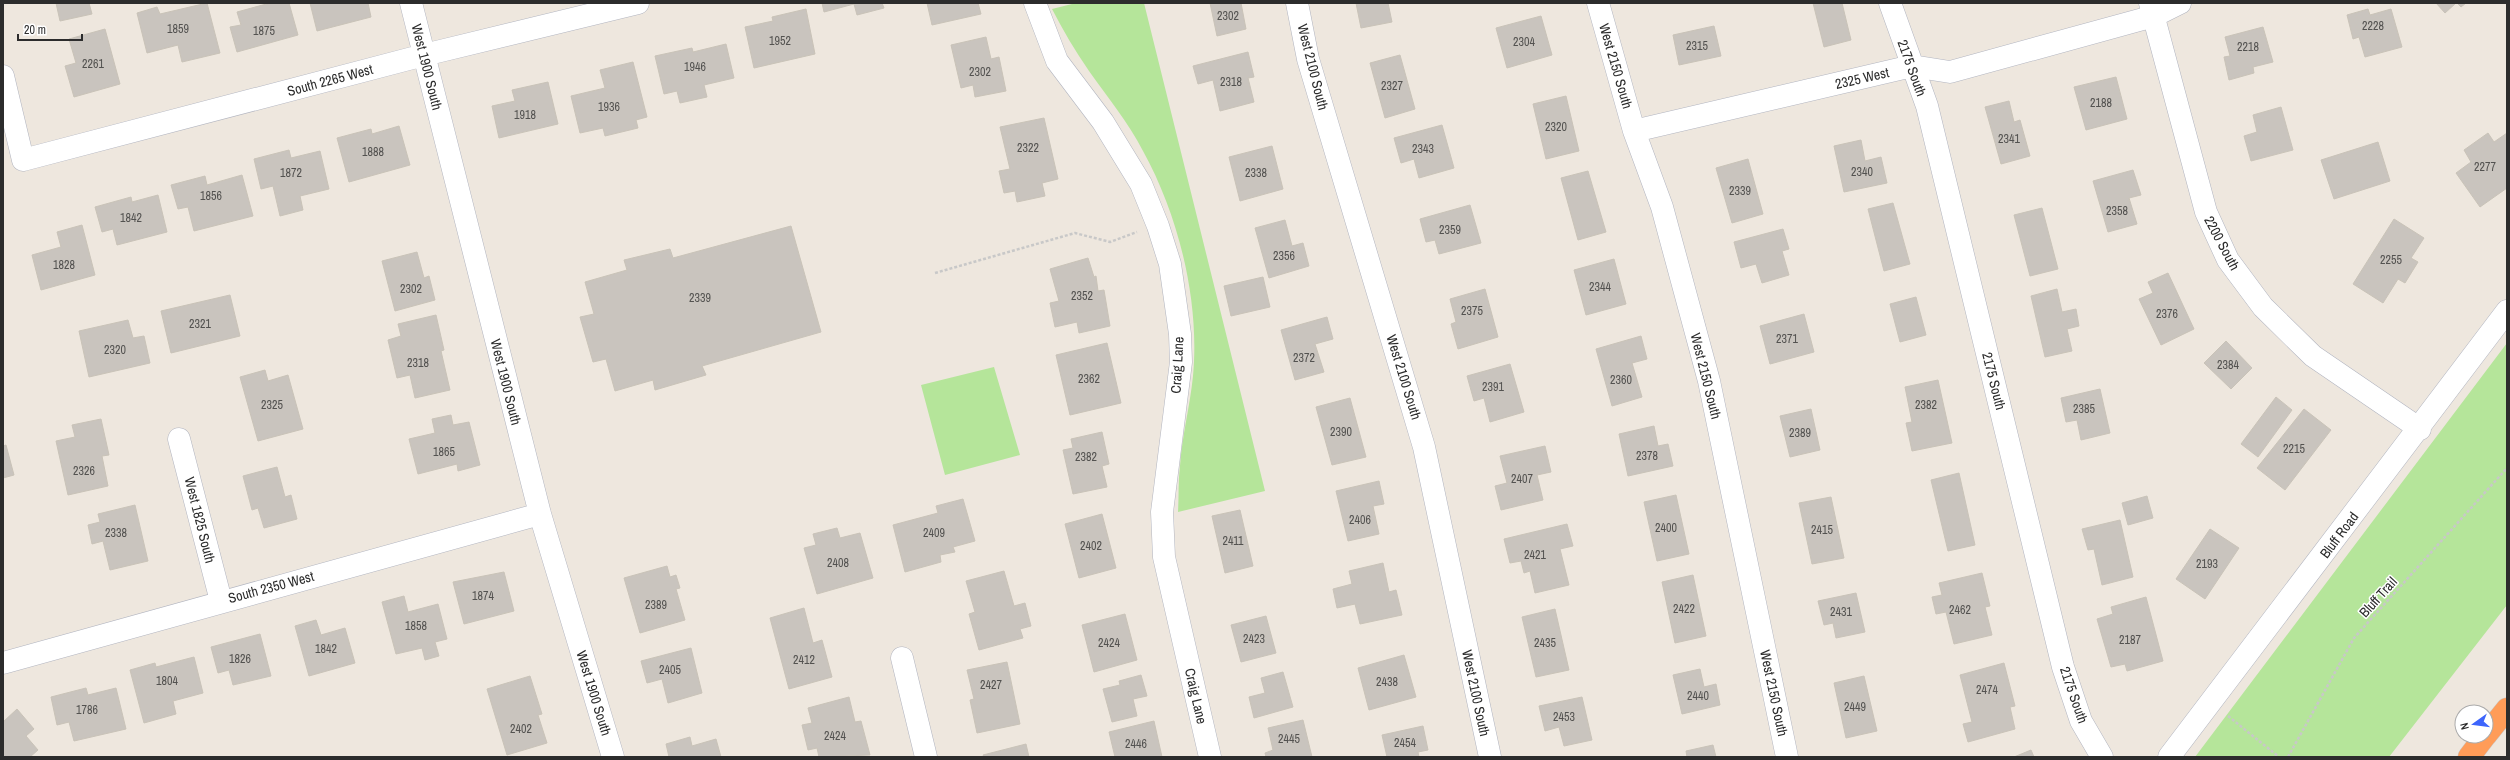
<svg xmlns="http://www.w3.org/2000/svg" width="2510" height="760" font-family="'Archivo Narrow',sans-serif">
  <rect width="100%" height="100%" fill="#eee7de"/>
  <path fill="#b5e59a" d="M1076,3H1144L1265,491L1178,512C1179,497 1178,481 1180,466C1182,436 1190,406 1193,376C1200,302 1179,216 1143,151C1128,122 1108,98 1089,71C1075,51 1063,30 1052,9Z
    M2507,343V605L2389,757H2195Z
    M994,367L1020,455L945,475L921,385Z"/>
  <path fill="#c9c4be" stroke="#c9c3b8" d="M56,3H89L92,14L60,21Z
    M207,3L220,53L182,62L178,45L147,53L137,13L157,7L160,14Z
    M270,3H289L298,35L237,52L230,27L241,25L237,12Z
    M310,3H368L371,17L317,31Z
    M822,3H882L884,8L857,15L854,4L824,12Z
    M927,3H978L981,14L932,25Z
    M1210,3H1241L1246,29L1217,36Z
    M1356,3H1388L1392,22L1361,28Z
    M1813,3H1842L1851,40L1824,47Z
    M2436,3H2456L2445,13Z
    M2457,3H2466L2461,7Z
    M806,9L815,54L754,68L745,27L773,21L772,17Z
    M2368,9L2370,15L2391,9L2402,47L2365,57L2359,37L2353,39L2347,15Z
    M1541,16L1552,55L1507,68L1496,28Z
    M1714,26L1721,56L1679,65L1673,35Z
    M2263,27L2273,62L2253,67L2254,73L2229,80L2224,57L2230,56L2225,37Z
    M105,29L120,84L74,97L65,66L76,63L69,39Z
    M986,37L991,59L999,57L1006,91L975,97L973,85L961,88L951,45Z
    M726,44L734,78L704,85L707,97L680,103L677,91L664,94L655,56L692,48L693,52Z
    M1248,52L1254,77L1248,78L1254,102L1220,111L1213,80L1198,84L1193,66Z
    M1400,55L1415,109L1385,118L1370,63Z
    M633,62L647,117L636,120L638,128L605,136L603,128L580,133L571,96L605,88L600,70Z
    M2116,77L2127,119L2086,130L2074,87Z
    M548,82L558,124L499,138L492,106L515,101L512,90Z
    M1566,96L1579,151L1546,159L1533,104Z
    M2009,101L2014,122L2020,120L2030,156L2001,164L1985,107Z
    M2281,107L2293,150L2251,161L2244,136L2257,132L2253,115Z
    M1044,118L1058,179L1042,183L1045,196L1017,202L1015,191L1004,193L999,171L1010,169L1000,127Z
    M1442,125L1454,168L1419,178L1414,159L1401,163L1394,138Z
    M399,126L410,165L349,182L337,138L371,129L372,134Z
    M2488,133L2494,142L2507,133V188L2480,207L2456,173L2471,162L2464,150Z
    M1861,140L1865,161L1881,157L1887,183L1844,192L1834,146Z
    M2378,142L2390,181L2334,199L2321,160Z
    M1272,146L1283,189L1240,201L1229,157Z
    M289,150L291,158L320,151L329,189L300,196L303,210L280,216L273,186L261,189L254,159Z
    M1748,159L1763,214L1732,223L1716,168Z
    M2133,170L2141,195L2129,198L2137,224L2108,232L2093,181Z
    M1588,171L1606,232L1578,240L1561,178Z
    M242,175L253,216L194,231L188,207L178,209L171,185L205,176L207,185Z
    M158,195L167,232L117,245L113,229L102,232L95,207L131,197L132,202Z
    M1893,203L1910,264L1884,271L1868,209Z
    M1470,205L1481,243L1439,254L1435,240L1426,242L1420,219Z
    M2042,208L2058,269L2030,276L2014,215Z
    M2394,219L2424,238L2411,258L2418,262L2405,283L2398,279L2383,303L2353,284Z
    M1285,220L1292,246L1303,243L1309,266L1269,278L1255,228Z
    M82,225L95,275L41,290L32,255L61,247L57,232Z
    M791,226L821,332L702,366L706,375L655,390L653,380L615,391L606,359L593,362L580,317L594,314L585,282L627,270L624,260L670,249L673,258Z
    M1783,229L1789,249L1782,251L1789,275L1762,283L1756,264L1741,268L1734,242Z
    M417,252L424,278L429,276L435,300L395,311L382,261Z
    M1088,258L1094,277L1096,276L1098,291L1104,290L1110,326L1079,333L1077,322L1055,327L1050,303L1059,301L1050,269Z
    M1614,259L1626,304L1586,315L1574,270Z
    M2168,273L2194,329L2161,345L2139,299L2153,293L2148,282Z
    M1263,277L1270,307L1231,316L1224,286Z
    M1485,289L1498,337L1458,349L1451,324L1456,322L1450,299Z
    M2057,289L2062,312L2076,309L2079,326L2067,329L2072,351L2045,357L2031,296Z
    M230,295L240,336L171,353L161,311Z
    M1916,297L1926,335L1900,342L1890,304Z
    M1804,314L1814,352L1770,364L1760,326Z
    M436,315L444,350L441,351L450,390L415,398L410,375L397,378L388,340L401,336L398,324Z
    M1327,317L1333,339L1315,344L1324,372L1295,380L1281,330Z
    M128,320L133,338L144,336L150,363L89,377L79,331Z
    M1641,336L1647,359L1632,363L1642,397L1612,406L1596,349Z
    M2226,341L2252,368L2231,389L2204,363Z
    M1107,343L1121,403L1070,415L1056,355Z
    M1510,364L1524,412L1490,422L1484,398L1474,401L1467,376Z
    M265,370L268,381L288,375L303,429L258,441L240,377Z
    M1938,380L1952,443L1912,451L1906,423L1912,422L1905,387Z
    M2100,389L2110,433L2081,440L2077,420L2066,422L2061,398Z
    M2276,397L2292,410L2258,457L2241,444Z
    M1350,398L1366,457L1332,465L1316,407Z
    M1811,409L1820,450L1790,457L1780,416Z
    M2304,409L2331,430L2285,490L2257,468Z
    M451,415L453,425L469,422L480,465L458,471L457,464L418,474L409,439L435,433L432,419Z
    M101,419L109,455L102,456L108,486L68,495L56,441L75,437L72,425Z
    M1654,426L1658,446L1668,444L1673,466L1628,476L1619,434Z
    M1102,432L1109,464L1102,466L1107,487L1073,494L1063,450L1073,448L1071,439Z
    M6,445L14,475L3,478V446Z
    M1545,446L1551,472L1537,475L1543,500L1501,510L1495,486L1507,483L1500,456Z
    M277,467L285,497L291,495L297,519L264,528L258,508L252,510L243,476Z
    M1959,473L1975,545L1948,551L1931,480Z
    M1379,481L1384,504L1373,506L1379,534L1348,541L1336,491Z
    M1676,495L1689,554L1657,561L1644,502Z
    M2147,496L2153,518L2128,525L2122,503Z
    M1831,497L1844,558L1812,564L1799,503Z
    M963,499L975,541L953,547L955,552L940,555L941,562L905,572L893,525L938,513L936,506Z
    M135,505L148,561L110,570L103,541L92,544L88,525L100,522L98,514Z
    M1240,510L1253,566L1225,573L1212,516Z
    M1102,514L1116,568L1079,578L1065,524Z
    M2120,520L2133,577L2102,585L2094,549L2088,550L2082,529Z
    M1567,524L1573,546L1560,549L1569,585L1535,593L1530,571L1524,573L1521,561L1510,563L1504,539Z
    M837,528L840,538L860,533L873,578L817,594L804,548L816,545L813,534Z
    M2210,529L2239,548L2205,599L2176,579Z
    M1383,563L1389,592L1396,590L1402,615L1360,624L1355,604L1337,608L1333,589L1352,584L1349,571Z
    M667,566L670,577L676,575L680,588L676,589L685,620L640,633L624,578Z
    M1004,571L1014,606L1025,603L1031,626L1020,629L1023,638L979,650L969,614L975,612L966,581Z
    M504,572L514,611L464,624L453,582Z
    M1982,573L1990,606L1985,607L1992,635L1954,644L1946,612L1936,614L1932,597L1942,595L1939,583Z
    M1693,575L1706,636L1675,643L1662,582Z
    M1856,593L1865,632L1836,638L1833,623L1824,625L1818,601Z
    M404,596L408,612L438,604L447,639L435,642L439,656L425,660L422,648L396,654L382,602Z
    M2146,597L2163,661L2127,671L2125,664L2111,667L2097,619L2113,614L2111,607Z
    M804,608L813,643L822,640L832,677L789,689L770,618Z
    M1555,609L1569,670L1536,677L1522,617Z
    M1125,614L1137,660L1094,672L1082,625Z
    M1266,616L1276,653L1241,662L1231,625Z
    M316,620L321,635L345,628L355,663L309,676L295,626Z
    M260,634L271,676L233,685L229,670L218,673L211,647Z
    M691,648L702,693L668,703L662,679L647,683L641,661Z
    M1404,655L1416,697L1369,710L1358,668Z
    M194,657L203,693L173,701L176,714L144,723L130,670L155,663L156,667Z
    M1007,662L1020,724L977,733L970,700L974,699L967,670Z
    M2004,663L2015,706L2010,707L2015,729L1968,742L1963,724L1972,722L1960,675Z
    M1700,669L1704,687L1716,684L1720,705L1682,714L1673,675Z
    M1283,672L1293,707L1254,718L1249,697L1265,693L1261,678Z
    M1141,675L1147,696L1133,699L1137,716L1112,722L1103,689L1120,685L1119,681Z
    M530,676L542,714L538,715L547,743L507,755L487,689Z
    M1864,676L1877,731L1846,738L1834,683Z
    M86,688L88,695L116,688L126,729L74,741L69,722L57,725L51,697Z
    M849,697L855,722L861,721L870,755L819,757L817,748L808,750L802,725L812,723L808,708Z
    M1582,697L1592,740L1564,746L1559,727L1545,731L1539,706Z
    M17,709L34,729L26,736L38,750L30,757H3V722Z
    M1303,720L1312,757H1266L1265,753L1273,750L1268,728Z
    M1154,721L1162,757H1115L1109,732Z
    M1423,726L1428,750L1418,752L1419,757H1387L1382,735Z
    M690,737L692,746L716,739L721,757H669L666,744Z
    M1026,744L1029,757H984L983,755Z
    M1713,745L1716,757H1687L1686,751Z
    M2031,750L2034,757H2014Z"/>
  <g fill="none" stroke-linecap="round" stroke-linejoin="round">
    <g stroke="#b2b5c0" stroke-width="23">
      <path id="minor" d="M411,3L540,514L613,757
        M1035,3L1057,61L1103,122L1141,184L1158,226L1170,264L1180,334L1181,362L1162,512L1164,557L1210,757
        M1297,3L1308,59L1424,447L1490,757
        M1598,3L1634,131L1662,207L1709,381L1787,757
        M1890,3L1927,106L2063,667L2081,721L2102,757
        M2150,3L2206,212L2228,260L2263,307L2313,356L2420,429
        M3,76L23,160L424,55L638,3
        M1634,131L1912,66L1950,72L2154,16L2180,3
        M179,439L221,601
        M902,658L926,757
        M3,663L540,514
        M2169,757L2507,311"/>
    </g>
    <g stroke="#c8c8c8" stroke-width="23">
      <path id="highway" d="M2486,735L2507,709
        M2469,757L2485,736"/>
    </g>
    <path stroke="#c8c8c8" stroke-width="2.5" stroke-dasharray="3 2" stroke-linecap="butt" d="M935,273L1075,233L1110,242L1137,232
      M2228,716L2279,757
      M2288,757L2354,638L2507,468"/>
    <use href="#minor" stroke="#fff" stroke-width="22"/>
    <use href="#highway" stroke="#ff9c58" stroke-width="22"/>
  </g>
  <g text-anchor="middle" stroke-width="3" stroke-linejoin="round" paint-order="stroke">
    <g font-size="12" fill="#535250">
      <text x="1228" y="20">2302</text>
      <text x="2373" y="30">2228</text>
      <text x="178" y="33">1859</text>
      <text x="264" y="35">1875</text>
      <text x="780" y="45">1952</text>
      <text x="1524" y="46">2304</text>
      <text x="1697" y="50">2315</text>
      <text x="2248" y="51">2218</text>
      <text x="93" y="68">2261</text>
      <text x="695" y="71">1946</text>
      <text x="980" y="76">2302</text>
      <text x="1231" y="86">2318</text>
      <text x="1392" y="90">2327</text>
      <text x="2101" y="107">2188</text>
      <text x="609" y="111">1936</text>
      <text x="525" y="119">1918</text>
      <text x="1556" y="131">2320</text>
      <text x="2009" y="143">2341</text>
      <text x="1028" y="152">2322</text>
      <text x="1423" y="153">2343</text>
      <text x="373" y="156">1888</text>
      <text x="2485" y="171">2277</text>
      <text x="1862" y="176">2340</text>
      <text x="291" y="177">1872</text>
      <text x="1256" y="177">2338</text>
      <text x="1740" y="195">2339</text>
      <text x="211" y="200">1856</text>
      <text x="2117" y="215">2358</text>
      <text x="131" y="222">1842</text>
      <text x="1450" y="234">2359</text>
      <text x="1284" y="260">2356</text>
      <text x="2391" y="264">2255</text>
      <text x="64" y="269">1828</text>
      <text x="1600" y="291">2344</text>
      <text x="411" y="293">2302</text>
      <text x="1082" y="300">2352</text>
      <text x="700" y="302">2339</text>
      <text x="1472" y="315">2375</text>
      <text x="2167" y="318">2376</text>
      <text x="200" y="328">2321</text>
      <text x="1787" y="343">2371</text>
      <text x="115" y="354">2320</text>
      <text x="1304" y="362">2372</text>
      <text x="418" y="367">2318</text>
      <text x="2228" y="369">2384</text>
      <text x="1089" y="383">2362</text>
      <text x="1621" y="384">2360</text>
      <text x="1493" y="391">2391</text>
      <text x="272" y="409">2325</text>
      <text x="1926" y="409">2382</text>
      <text x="2084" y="413">2385</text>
      <text x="1341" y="436">2390</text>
      <text x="1800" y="437">2389</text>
      <text x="2294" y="453">2215</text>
      <text x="444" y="456">1865</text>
      <text x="1647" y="460">2378</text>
      <text x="1086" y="461">2382</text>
      <text x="84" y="475">2326</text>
      <text x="1522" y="483">2407</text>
      <text x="1360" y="524">2406</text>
      <text x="1666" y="532">2400</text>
      <text x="1822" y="534">2415</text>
      <text x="116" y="537">2338</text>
      <text x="934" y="537">2409</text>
      <text x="1233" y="545">2411</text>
      <text x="1091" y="550">2402</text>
      <text x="1535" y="559">2421</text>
      <text x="838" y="567">2408</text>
      <text x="2207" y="568">2193</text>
      <text x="483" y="600">1874</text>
      <text x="656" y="609">2389</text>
      <text x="1684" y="613">2422</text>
      <text x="1960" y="614">2462</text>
      <text x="1841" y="616">2431</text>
      <text x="416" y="630">1858</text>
      <text x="1254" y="643">2423</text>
      <text x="2130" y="644">2187</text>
      <text x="1109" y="647">2424</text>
      <text x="1545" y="647">2435</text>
      <text x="326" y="653">1842</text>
      <text x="240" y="663">1826</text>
      <text x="804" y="664">2412</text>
      <text x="670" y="674">2405</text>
      <text x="167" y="685">1804</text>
      <text x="1387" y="686">2438</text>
      <text x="991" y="689">2427</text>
      <text x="1987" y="694">2474</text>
      <text x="1698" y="700">2440</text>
      <text x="1855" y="711">2449</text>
      <text x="87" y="714">1786</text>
      <text x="1564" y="721">2453</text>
      <text x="521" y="733">2402</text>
      <text x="835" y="740">2424</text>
      <text x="1289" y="743">2445</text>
      <text x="1405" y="747">2454</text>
      <text x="1136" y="748">2446</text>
    </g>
    <g font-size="14" fill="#2c2c2c" stroke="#fff">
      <text transform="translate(1616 66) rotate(74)" y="5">West 2150 South</text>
      <text transform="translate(427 67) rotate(76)" y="5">West 1900 South</text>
      <text transform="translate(1313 67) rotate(76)" y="5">West 2100 South</text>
      <text transform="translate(1912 68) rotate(70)" y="5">2175 South</text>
      <text transform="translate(1862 78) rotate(-13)" y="5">2325 West</text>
      <text transform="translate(330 80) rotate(-15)" y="5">South 2265 West</text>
      <text transform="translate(2222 243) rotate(62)" y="5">2200 South</text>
      <text transform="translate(1177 365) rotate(-87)" y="5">Craig Lane</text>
      <text transform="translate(1706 376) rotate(76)" y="5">West 2150 South</text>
      <text transform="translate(1404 377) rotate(73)" y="5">West 2100 South</text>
      <text transform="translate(1994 381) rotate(76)" y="5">2175 South</text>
      <text transform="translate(506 382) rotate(76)" y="5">West 1900 South</text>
      <text transform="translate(200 520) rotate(76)" y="5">West 1825 South</text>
      <text transform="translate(2339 535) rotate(-53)" y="5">Bluff Road</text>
      <text transform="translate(271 587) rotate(-15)" y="5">South 2350 West</text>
      <text transform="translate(2378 597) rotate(-48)" y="5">Bluff Trail</text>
      <text transform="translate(594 693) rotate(73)" y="5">West 1900 South</text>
      <text transform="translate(1476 693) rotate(78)" y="5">West 2100 South</text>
      <text transform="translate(1774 693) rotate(78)" y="5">West 2150 South</text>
      <text transform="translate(2074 695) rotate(71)" y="5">2175 South</text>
      <text transform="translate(1196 696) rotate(77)" y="5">Craig Lane</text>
    </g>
  </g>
  <rect width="2510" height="760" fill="none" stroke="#2c2c2c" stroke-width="8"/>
  <g transform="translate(2474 724) rotate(256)"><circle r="19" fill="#ffffff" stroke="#ababab"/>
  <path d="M0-3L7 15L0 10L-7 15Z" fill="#3d65fc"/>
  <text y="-6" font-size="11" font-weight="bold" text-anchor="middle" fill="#2c2c2c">N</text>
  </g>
  <path d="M18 34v6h64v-6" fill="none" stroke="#2c2c2c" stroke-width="2"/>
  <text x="24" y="34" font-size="12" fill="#2c2c2c" stroke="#ffffff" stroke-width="3" paint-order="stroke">20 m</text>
</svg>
